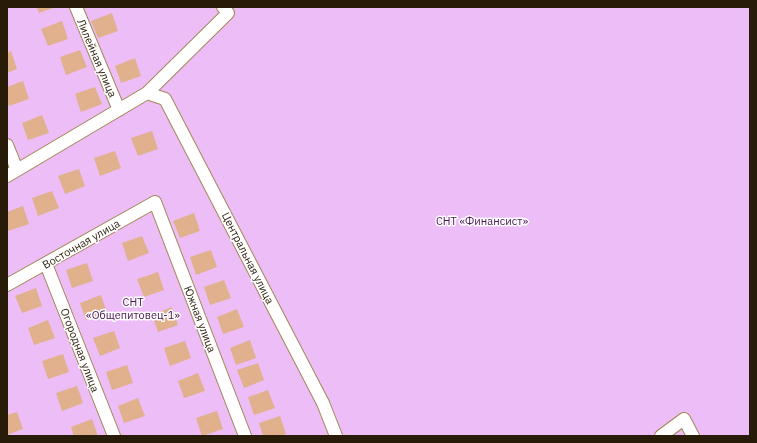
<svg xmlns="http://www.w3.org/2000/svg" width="757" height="443" font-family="'IBM Plex Sans',sans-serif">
  <rect width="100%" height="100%" fill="#ffe6bd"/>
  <path fill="#ecbdf7" d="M7,7H750V436H7Z"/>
  <path fill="#e0b18c" d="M37,7H56L39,13Z
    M112,13L118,31L98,38L91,21Z
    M62,21L68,39L48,46L41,29Z
    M80,50L87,67L66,75L60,57Z
    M11,51L17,69L7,73V53Z
    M135,58L141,76L121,83L115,66Z
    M23,81L29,99L9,106L7,102V87Z
    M95,87L102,104L81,112L75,94Z
    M42,115L49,133L28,140L22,123Z
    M152,131L158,149L138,156L131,138Z
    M115,151L121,168L100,176L94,158Z
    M79,169L85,186L65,194L58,176Z
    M52,191L59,208L38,216L32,198Z
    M23,206L29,224L8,231L7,227V212Z
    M194,213L200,231L180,238L173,221Z
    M142,236L149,253L128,261L122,243Z
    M211,250L217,267L196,275L190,257Z
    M87,263L93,281L72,288L66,270Z
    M158,272L164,290L144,297L137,279Z
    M224,280L231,298L210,305L204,287Z
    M36,288L42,306L22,313L15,296Z
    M101,295L107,313L86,320L80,303Z
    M172,307L178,325L158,332L152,315Z
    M237,309L244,327L223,334L217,317Z
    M48,320L55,338L34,345L28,328Z
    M114,331L120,348L100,356L93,338Z
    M250,340L256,358L236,365L230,348Z
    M185,341L191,358L170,366L164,348Z
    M63,354L69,372L48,379L42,361Z
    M258,363L264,380L244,388L237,370Z
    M127,365L133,383L112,390L106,372Z
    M198,373L205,391L184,398L178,381Z
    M77,386L83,403L62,411L56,393Z
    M268,390L275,408L254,415L248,397Z
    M138,398L145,416L124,423L118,406Z
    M217,411L223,429L202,436L196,418Z
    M17,412L23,429L7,435V415Z
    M280,416L286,434L279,436H263L259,423Z
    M92,419L98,436H74L71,427Z"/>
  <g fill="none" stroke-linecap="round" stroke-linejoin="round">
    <g stroke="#a48757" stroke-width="14">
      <path id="street" d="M76,7L119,110
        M147,93L165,99L323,403L336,436
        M7,145L17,170
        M7,176L147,93L228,13L223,7
        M46,264L114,436
        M7,285L155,202L245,436
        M661,436L684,419L693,436"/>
    </g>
    <use href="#street" stroke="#fff" stroke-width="12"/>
  </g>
  <g text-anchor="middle" stroke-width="3" stroke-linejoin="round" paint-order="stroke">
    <g font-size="11" fill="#281c08" stroke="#fff">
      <text transform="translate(97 58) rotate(67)" y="4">Лилейная улица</text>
      <text transform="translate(81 244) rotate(-30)" y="4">Восточная улица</text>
      <text transform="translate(248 258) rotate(63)" y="4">Центральная улица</text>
      <text transform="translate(200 319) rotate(69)" y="4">Южная улица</text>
      <text transform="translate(80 350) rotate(69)" y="4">Огородная улица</text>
    </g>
    <g font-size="11" fill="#451350" stroke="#fff">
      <text x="482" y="225">СНТ «Финансист»</text>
      <text x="133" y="306">СНТ<tspan x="133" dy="13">«Общепитовец-1»</tspan></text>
    </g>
  </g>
  <rect width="757" height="443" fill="none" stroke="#281c08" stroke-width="16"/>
</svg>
